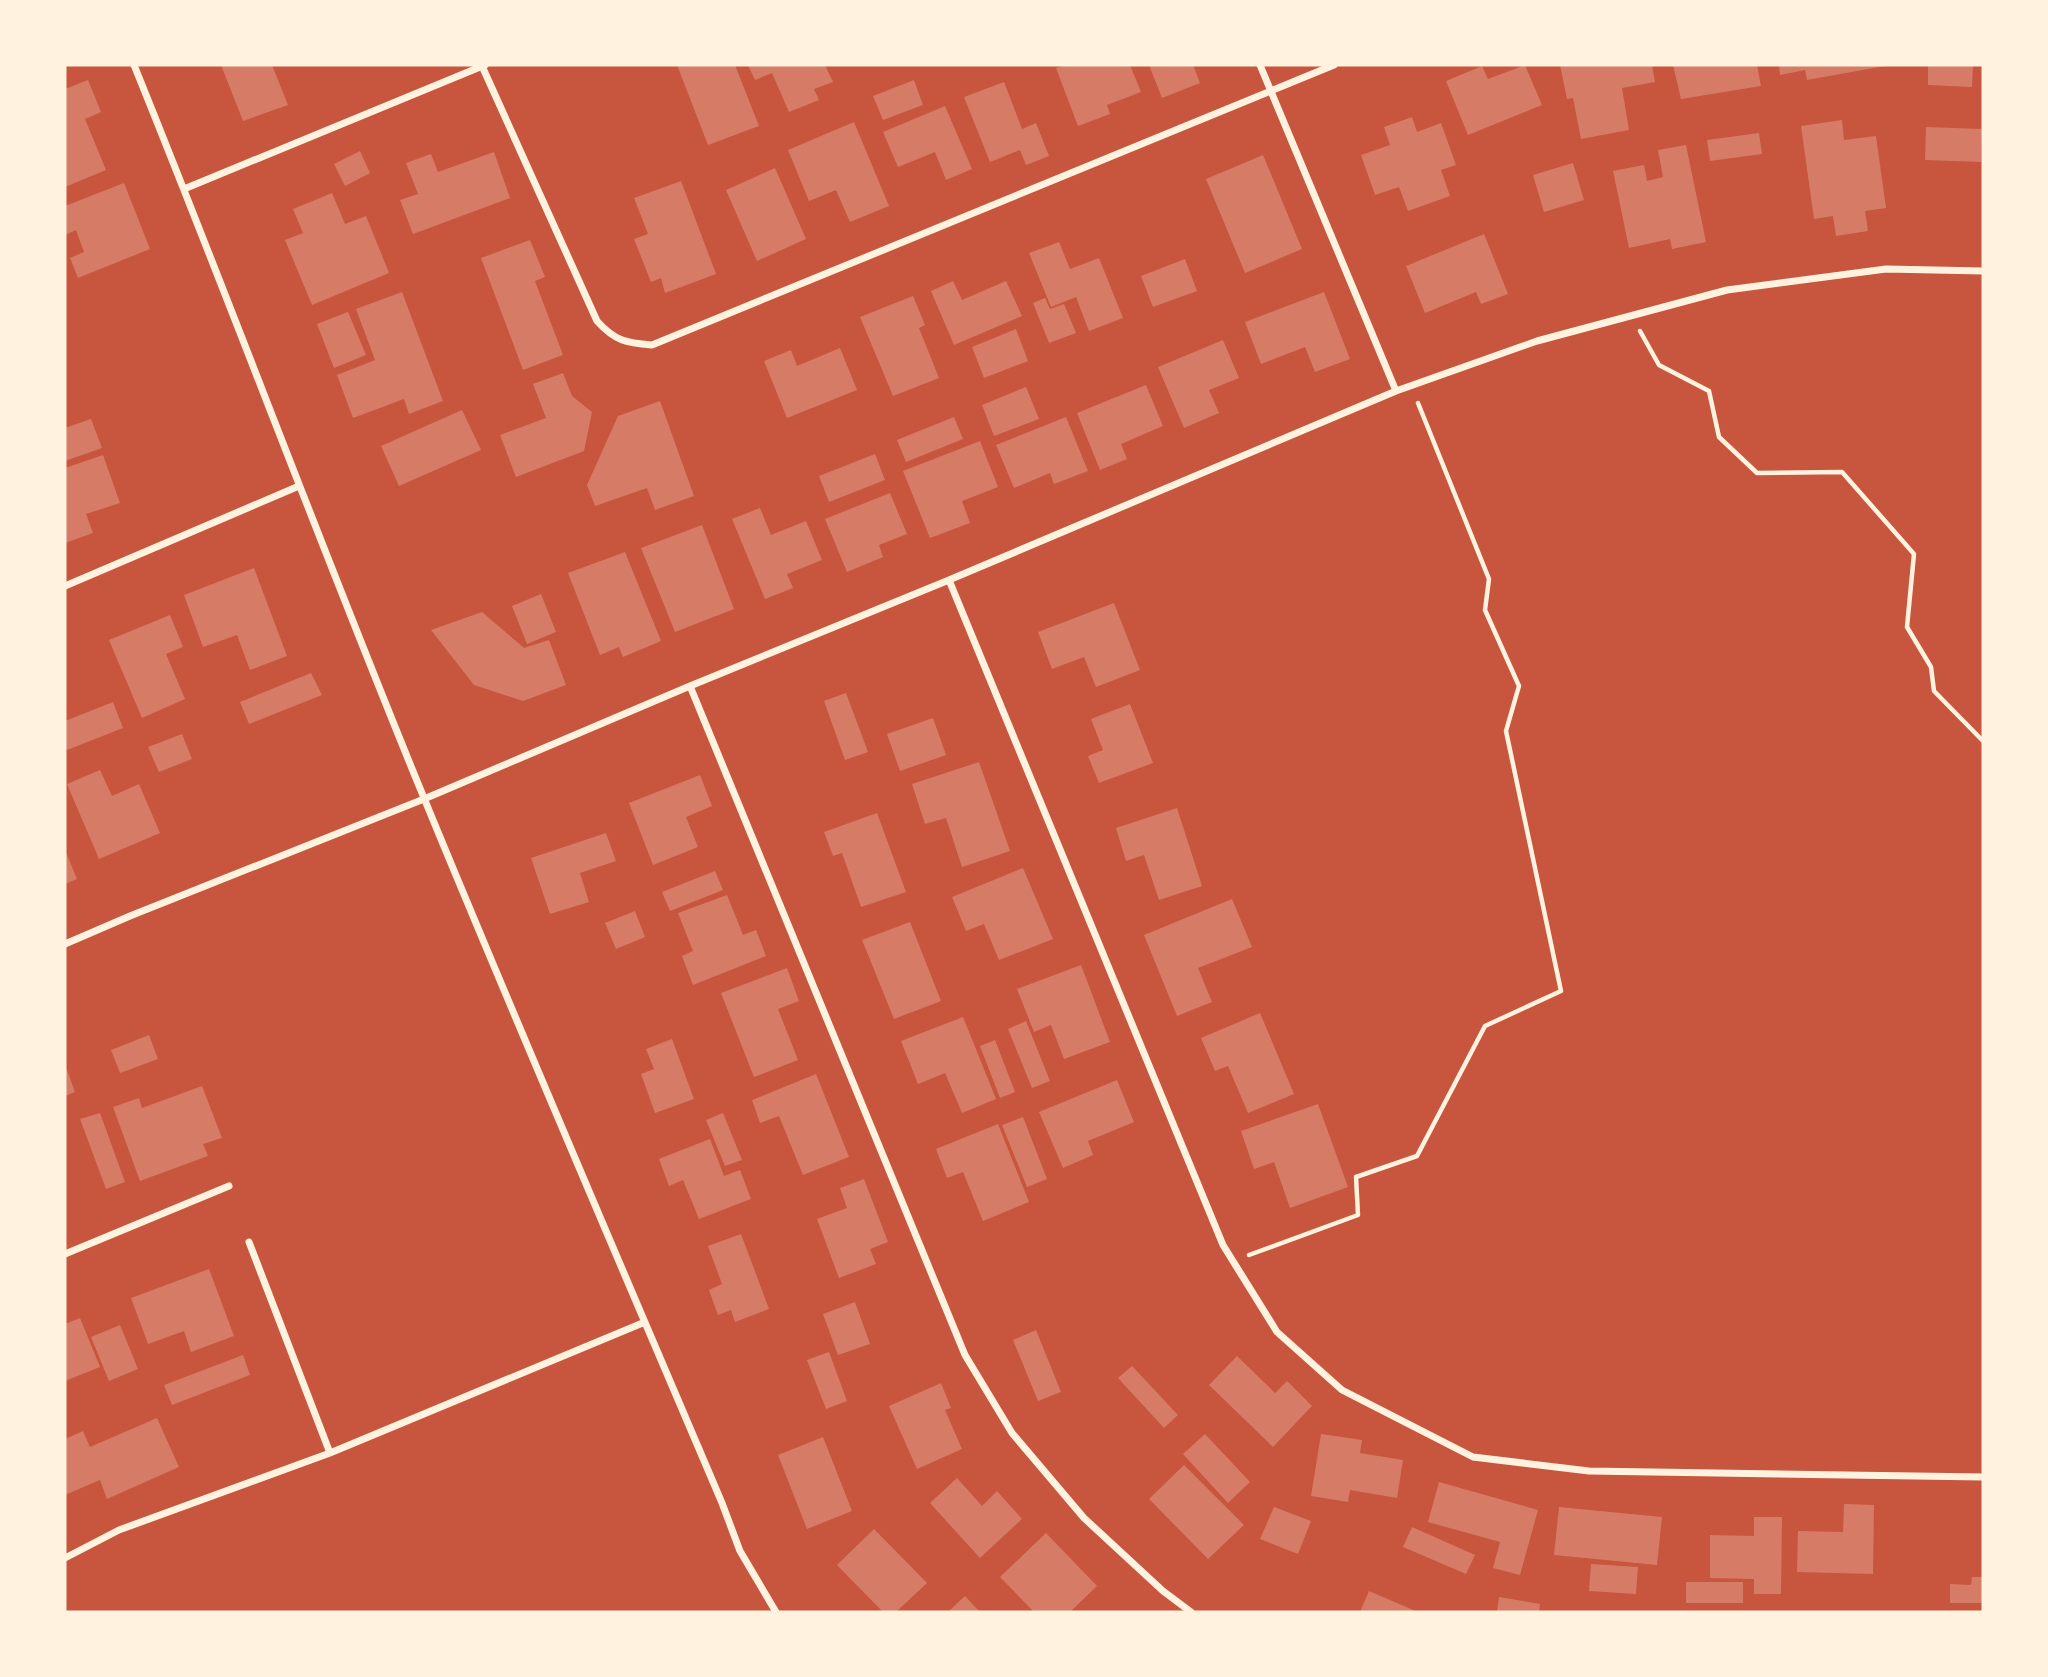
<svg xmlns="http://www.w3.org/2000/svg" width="2048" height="1677" font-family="Mulish,sans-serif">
  <rect width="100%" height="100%" fill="#c8553d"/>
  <path fill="#d67c66" d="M221,65H272L288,105L243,121Z
    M677,65H735L759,126L708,145Z
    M748,65H825L833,82L814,89L819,100L789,112L772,73L755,80Z
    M1066,65H1130L1141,92L1107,105L1110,114L1078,126L1056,68Z
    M1149,65H1193L1200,83L1162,98Z
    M1525,65L1542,105L1468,135L1446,81L1482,66L1488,79Z
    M1560,65H1652L1655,82L1622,88L1629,130L1581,139L1573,98L1567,99Z
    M1673,65H1757L1761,86L1681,99Z
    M1779,65H1885V66L1807,80L1805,70L1780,75Z
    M1928,65H1973L1972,87L1928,85Z
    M88,80L101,112L85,119L106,170L65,187V89Z
    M914,80L923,105L883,120L873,96Z
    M1004,82L1022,129L1036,123L1049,156L1026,165L1020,150L990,162L964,97Z
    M945,106L972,169L946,180L935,152L898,167L883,132Z
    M1412,117L1417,132L1441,123L1456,165L1441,170L1450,196L1408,211L1399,187L1375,195L1361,155L1390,145L1384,127Z
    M1842,120L1844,140L1876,136L1886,208L1865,211L1868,231L1836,236L1833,216L1814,219L1801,126Z
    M854,122L889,206L850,222L836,190L809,201L788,150Z
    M1926,127L1982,129L1981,162L1925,160Z
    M1759,133L1762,154L1710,161L1707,140Z
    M1686,145L1706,242L1672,249L1670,239L1629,248L1613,171L1644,165L1647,181L1663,177L1658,150Z
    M360,151L370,173L345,186L334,164Z
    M494,152L510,198L413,234L400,200L418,194L406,163L431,154L438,172Z
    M1263,155L1302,249L1245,273L1206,179Z
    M1573,163L1584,200L1544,212L1533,175Z
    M775,168L806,239L757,261L726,190Z
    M681,181L716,274L665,293L661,278L651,282L634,239L648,234L634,198Z
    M124,183L150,249L78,278L70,258L84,252L76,230L65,235V206Z
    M332,193L345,224L366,216L389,273L312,305L285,240L303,233L293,209Z
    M1484,234L1508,294L1481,304L1476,292L1425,313L1406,266Z
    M530,240L545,277L535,281L563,355L523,370L481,258Z
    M1059,242L1070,269L1099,258L1123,318L1089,331L1076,297L1051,307L1029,253Z
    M1185,259L1197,291L1153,307L1141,276Z
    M953,281L962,300L1006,281L1022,316L954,345L931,291Z
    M402,292L443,401L409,414L404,399L353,418L337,375L375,360L356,309Z
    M1324,292L1350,359L1315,372L1305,347L1261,364L1245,322Z
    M913,296L925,325L919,328L939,378L893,396L860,317Z
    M1045,298L1050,309L1064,304L1076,333L1049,343L1033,303Z
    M348,312L366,355L334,368L317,324Z
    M1016,329L1028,361L984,378L972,347Z
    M1223,340L1239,378L1209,390L1219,413L1184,428L1158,367Z
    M840,348L857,390L787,418L764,361L791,350L797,366Z
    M563,373L572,396L592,412L584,451L516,477L500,435L546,418L533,384Z
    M1146,385L1163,426L1121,444L1127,459L1100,470L1077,413Z
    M1026,387L1039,419L994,436L982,405Z
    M660,401L694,496L655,510L647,488L595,506L587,485L618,416Z
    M462,410L481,450L399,486L381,446Z
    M954,417L963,439L906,462L897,440Z
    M1066,417L1088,471L1054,484L1050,473L1014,488L996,445Z
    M91,419L102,448L65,461V428Z
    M980,441L998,487L962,501L970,523L930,538L903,471Z
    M875,454L885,480L829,502L819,476Z
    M103,455L120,503L86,514L93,533L65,543V468Z
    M890,493L907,534L879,545L883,557L847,572L825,519Z
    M760,508L771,535L806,521L822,560L787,574L793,588L765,599L732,519Z
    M702,525L734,609L675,632L641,548Z
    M625,552L661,641L623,657L619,647L600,655L568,573Z
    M254,568L287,656L250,670L237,635L203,647L184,595Z
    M541,594L556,632L527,644L512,606Z
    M1114,603L1140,670L1096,687L1084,657L1052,669L1038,632Z
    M482,612L524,648L549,640L566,685L523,701L474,685L431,630Z
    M170,615L183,647L166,654L185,699L142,718L109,640Z
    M311,673L322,695L249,724L240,702Z
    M846,693L868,752L845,760L824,701Z
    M113,702L123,728L67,750L65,746V721Z
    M1130,704L1153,763L1099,783L1088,756L1103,750L1091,719Z
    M933,718L946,755L900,771L887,734Z
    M182,734L192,759L159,772L148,747Z
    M979,762L1010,851L962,867L946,818L925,824L912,784Z
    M100,770L112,796L139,784L160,833L99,859L67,784Z
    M700,775L712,806L686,817L698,847L653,865L629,803Z
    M1177,808L1202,886L1159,900L1144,855L1126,861L1116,828Z
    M877,813L906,892L861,907L842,853L833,856L824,832Z
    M606,833L616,861L580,873L589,902L550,914L531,858Z
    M65,850L77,879L65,884Z
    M1023,868L1053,939L999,960L984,924L966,931L952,897Z
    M715,871L723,890L670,911L662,892Z
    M727,895L743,935L756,930L766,956L693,985L682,956L693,951L678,913Z
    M1232,899L1252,947L1198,968L1212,1002L1177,1016L1144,935Z
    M635,911L645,937L616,949L605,923Z
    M910,922L941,1001L894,1019L862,940Z
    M1081,965L1110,1042L1064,1059L1051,1025L1034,1032L1017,989Z
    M787,968L799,1001L778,1009L798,1060L754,1077L721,993Z
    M1260,1013L1294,1094L1248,1113L1228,1066L1215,1071L1201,1038Z
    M963,1017L996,1099L962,1113L945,1073L918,1084L901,1041Z
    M1026,1021L1050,1081L1032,1088L1008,1029Z
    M149,1035L158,1059L120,1073L111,1050Z
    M672,1039L694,1099L655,1113L641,1074L654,1069L646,1049Z
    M995,1040L1015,1092L1000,1098L980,1046Z
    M65,1065L75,1092L65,1096Z
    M816,1074L849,1157L803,1175L779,1116L760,1123L752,1100Z
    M1117,1080L1134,1122L1088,1141L1093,1155L1063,1168L1039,1112Z
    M202,1086L222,1138L203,1144L208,1156L140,1181L113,1107L139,1098L142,1108Z
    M1318,1104L1348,1187L1290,1208L1274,1162L1254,1169L1241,1131Z
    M100,1113L125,1182L106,1189L80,1119Z
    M723,1113L742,1160L725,1166L706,1120Z
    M1023,1117L1047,1179L1027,1187L1002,1125Z
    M998,1124L1029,1202L983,1221L963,1172L947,1178L936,1149Z
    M710,1139L724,1176L740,1170L751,1199L699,1219L683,1180L669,1186L659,1159Z
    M864,1179L888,1242L870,1249L876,1264L839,1278L817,1219L847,1208L840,1188Z
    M741,1234L769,1309L735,1322L731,1310L718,1315L709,1290L722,1284L708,1246Z
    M209,1269L234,1336L191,1352L184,1331L148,1344L131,1298Z
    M855,1302L870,1344L838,1355L823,1314Z
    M80,1318L100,1367L65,1381V1324Z
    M120,1325L138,1369L109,1381L91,1337Z
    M1036,1330L1061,1392L1038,1401L1013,1340Z
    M829,1352L847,1401L826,1409L807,1360Z
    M243,1355L250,1375L172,1405L164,1385Z
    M1237,1356L1275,1393L1287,1381L1312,1406L1273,1447L1209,1385Z
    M1132,1366L1178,1415L1164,1428L1118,1378Z
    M941,1383L951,1408L945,1410L962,1449L917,1469L889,1406Z
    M157,1418L179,1467L107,1499L100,1480L65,1495V1439L83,1431L90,1447Z
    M1205,1434L1250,1482L1228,1503L1183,1454Z
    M1321,1434L1362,1440L1360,1453L1403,1460L1397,1498L1350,1490L1348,1502L1311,1496Z
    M823,1437L852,1511L807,1529L778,1455Z
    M1184,1465L1244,1525L1208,1559L1149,1499Z
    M957,1478L982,1506L997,1491L1022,1519L980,1558L930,1503Z
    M1439,1482L1538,1510L1520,1575L1493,1568L1500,1542L1428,1522Z
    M1844,1504L1874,1505L1873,1574L1797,1572L1798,1531L1843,1532Z
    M1274,1507L1311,1521L1298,1554L1260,1539Z
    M1559,1507L1662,1517L1657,1565L1554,1555Z
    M1754,1517H1782L1781,1594H1754V1579L1710,1578V1535L1754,1536Z
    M1412,1527L1475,1555L1466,1574L1403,1547Z
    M874,1529L927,1583L896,1612H883L837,1565Z
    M1046,1533L1097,1586L1070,1612H1034L1000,1577Z
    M1591,1564L1638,1567L1636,1594L1589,1591Z
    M1972,1577H1983V1603H1950V1584L1971,1585Z
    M1686,1582H1743V1603H1686Z
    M1369,1591L1418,1612H1360Z
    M965,1596L980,1612H948Z
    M1499,1597L1540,1604L1539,1612H1497Z"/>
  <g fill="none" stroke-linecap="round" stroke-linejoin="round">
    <path stroke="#fff3e0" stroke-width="4.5" d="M1640,331L1659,365L1709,391L1719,437L1757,473L1842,472L1914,554L1907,627L1931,667L1934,691L1983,741
      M1249,1255L1358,1215L1356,1177L1417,1156L1485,1026L1561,991L1506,731L1519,686L1485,610L1489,579L1418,403"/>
    <path stroke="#fff3e0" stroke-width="7" d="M134,65C233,309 324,555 424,798C521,1034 622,1268 722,1503L740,1551L776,1612
      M1260,65L1396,391
      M482,66L597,321C615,341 626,343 652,345L1334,65
      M184,189L485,65
      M949,580L1223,1245L1277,1332L1342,1390L1473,1457L1589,1471L1983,1477
      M65,586L299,486
      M690,686L965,1355L1012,1433L1084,1518L1163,1591L1191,1612
      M65,944L130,916L424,799L690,686L949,580L1396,391L1537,341L1727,290L1886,269L1983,271
      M249,1242L330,1453
      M65,1254L229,1186
      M65,1558L119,1530L330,1453L645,1322"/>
  </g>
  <rect width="2048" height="1677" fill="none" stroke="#fff3e0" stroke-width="133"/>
</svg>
